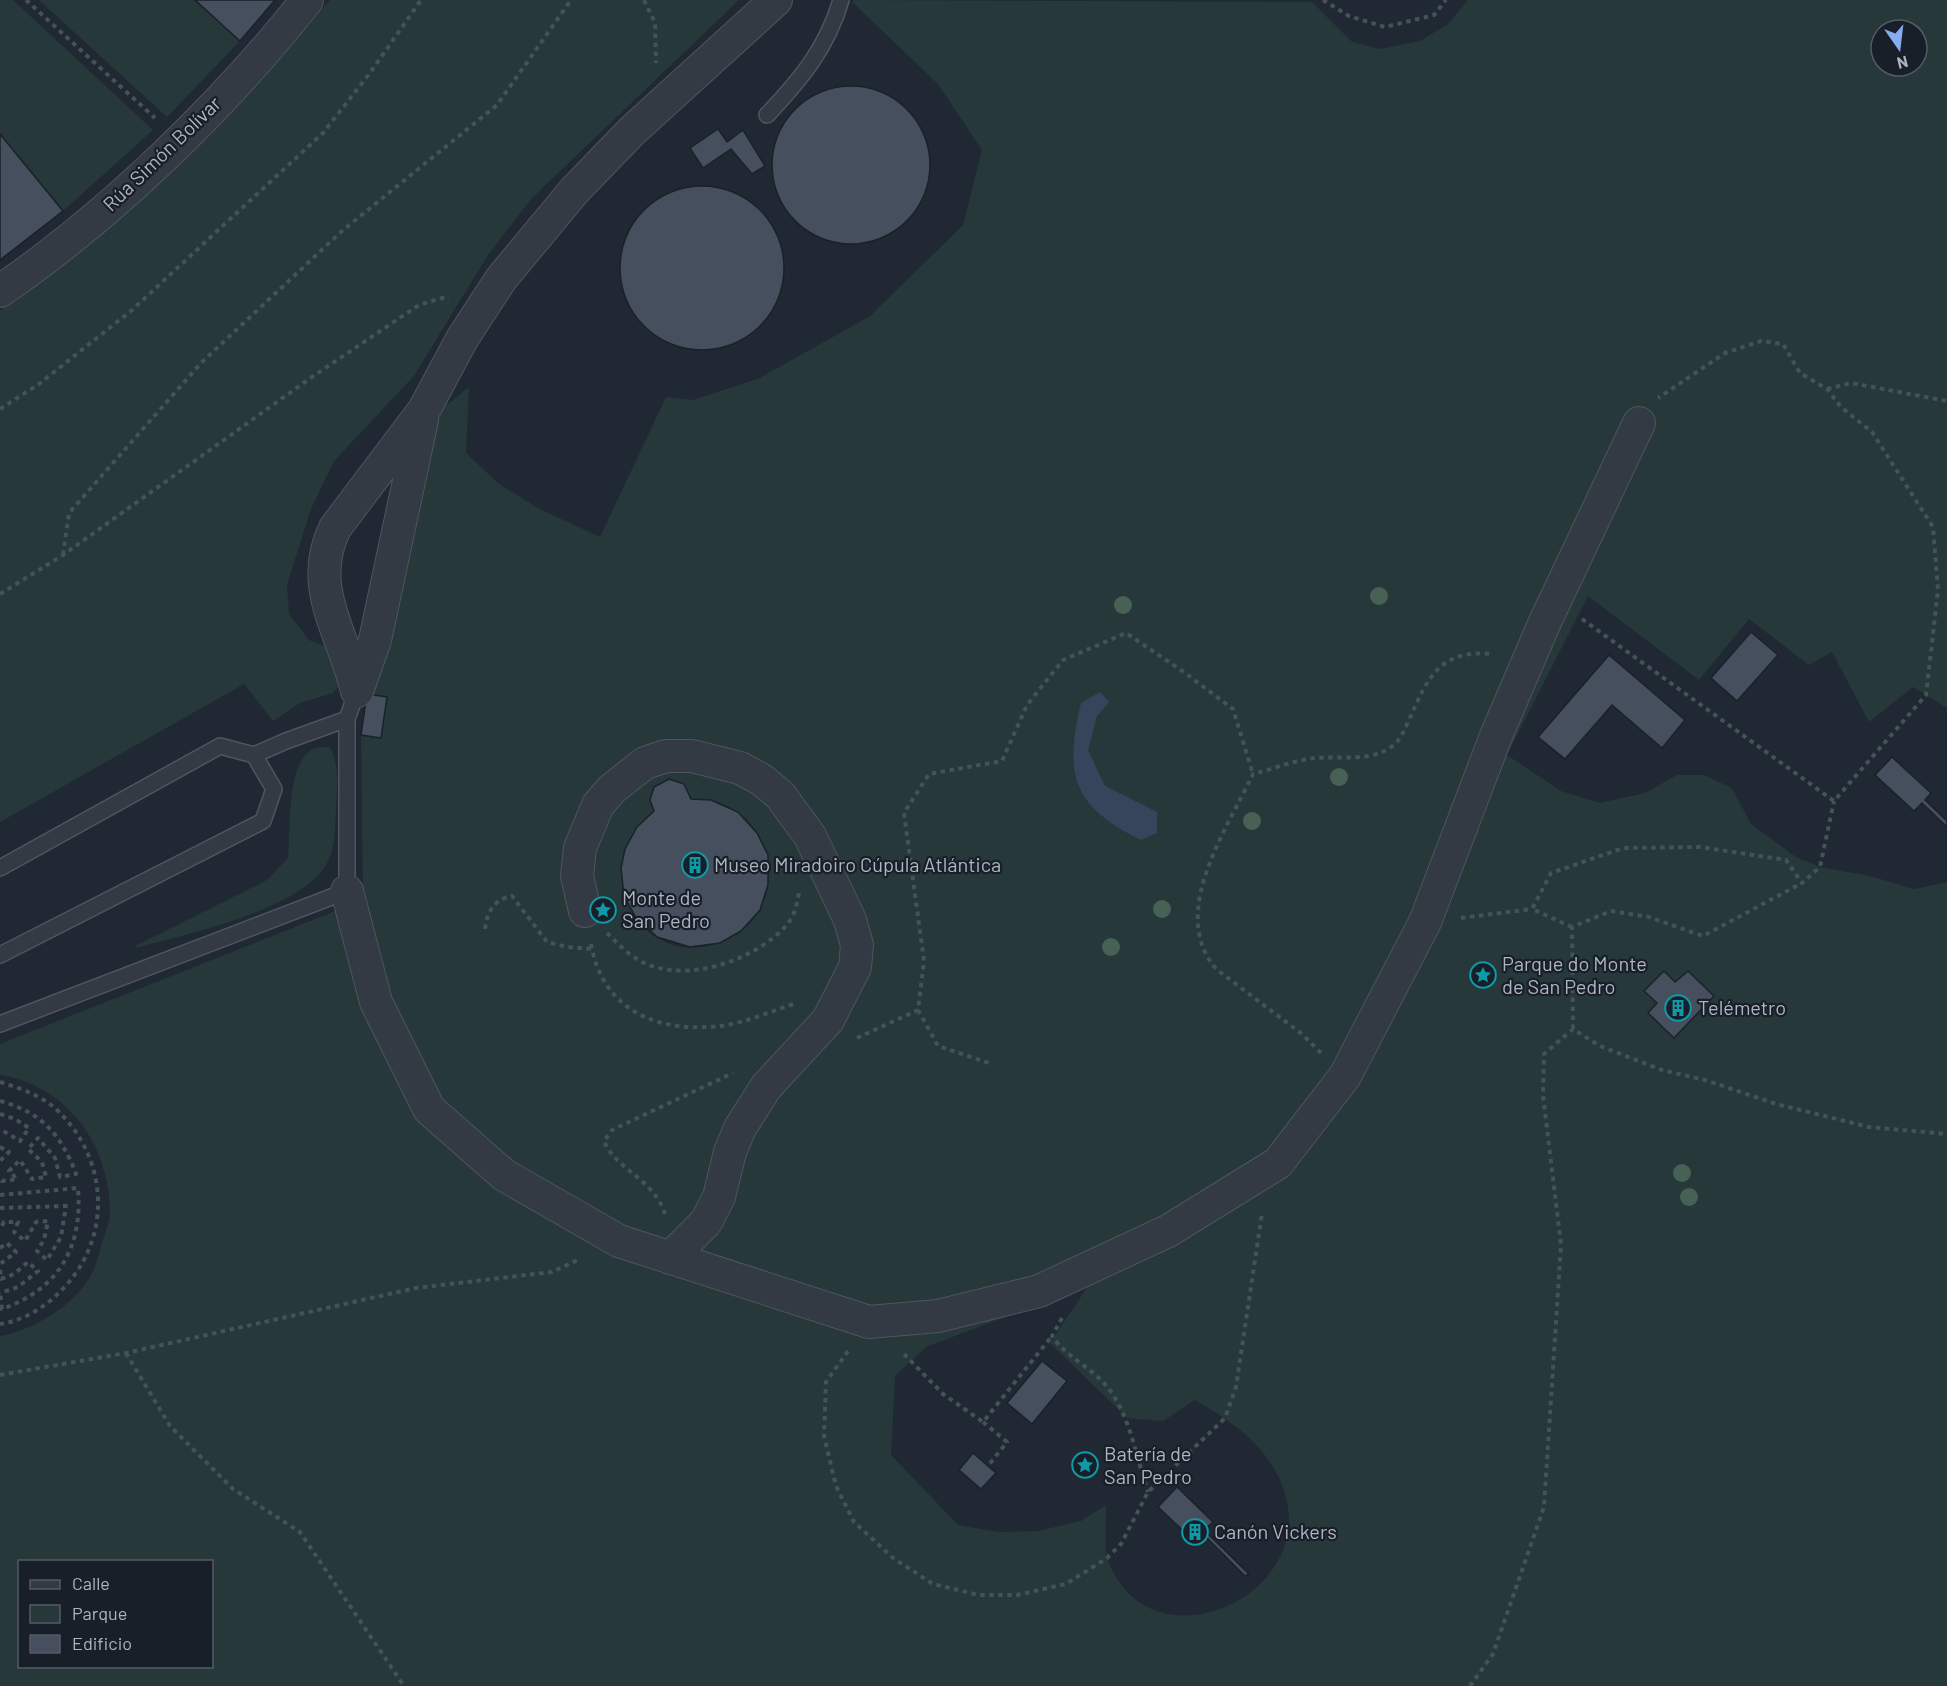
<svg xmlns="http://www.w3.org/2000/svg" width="1947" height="1686" font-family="Barlow,sans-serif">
  <rect width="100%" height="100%" fill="#202833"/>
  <path fill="#263839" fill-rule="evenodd" d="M0,0H13L153,130L63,211L0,134Z
    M39,0H195L240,41L167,117Z
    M330,0H739L532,198L488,255L414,376L334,461L311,509L287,585L289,614L309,640L328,647L343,682L333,693L300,703L273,721L244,684L0,822V311L81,251L209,136Z
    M854,0L1312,2L1352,42L1380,49L1420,41L1448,24L1468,0H1947V708L1913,687L1869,722L1832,652L1809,665L1749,619L1699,680L1588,596L1507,755L1561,791L1600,803L1645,793L1677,775H1704L1732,788L1751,824L1796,857L1820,867L1870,876L1914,889L1947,882V1686H0V1336C33,1330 76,1305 92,1273C97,1264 99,1252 102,1243C105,1233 110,1222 110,1212C110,1146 67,1085 0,1075V1044L363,900L361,735L367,694L429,443L444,407L469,387L466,453L499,484L538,508L600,537L666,397L693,400L760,378L870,316L963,225L982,150L938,84L852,2ZM1881,30H1917V66H1881ZM669,779L684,784L691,799C775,795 800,913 721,942C641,973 584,869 654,811L650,800L654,787ZM1088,1286L1050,1343L1127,1418L1163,1421L1195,1400C1218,1414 1242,1428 1260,1449C1365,1575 1154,1686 1108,1560C1103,1545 1107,1521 1106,1505L1081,1521L1038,1531L998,1532L958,1525L891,1455L895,1376L926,1347ZM20,1562H212V1666H20Z
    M330,747C340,767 337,787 336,809C335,826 336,844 329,859C307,910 185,934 136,948L135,946L267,880L288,858C291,830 286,766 311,750C316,747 324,747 330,747Z"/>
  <path fill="#36455b" d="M1100,692L1109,702L1097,716L1088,750L1105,786L1157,812V833L1141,840C1072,806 1064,775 1081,703Z"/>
  <path fill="#464f5d" stroke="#1b212b" stroke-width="1.5" d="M195,0H275L240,41Z
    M772 165a79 79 0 1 1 158 0a79 79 0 1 1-158 0Z
    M718,129L727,142L743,130L765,166L752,174L731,149L703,168L690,148Z
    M0,134L63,211L0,260Z
    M620 268a82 82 0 1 1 164 0a82 82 0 1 1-164 0Z
    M1751,632L1778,655L1737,701L1711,678Z
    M1609,655L1685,720L1662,748L1612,705L1565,759L1538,737Z
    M367,694L387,697L381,738L361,735Z
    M1892,757L1931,793L1925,800L1947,821V827L1922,803L1914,811L1875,775Z
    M669,779L684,784L691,799L711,800L738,812L757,833L768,855V885L760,910L741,931L720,943L690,947L657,937L635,916L624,896L621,868L625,849L637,827L654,811L650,800L654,787Z
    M1664,971L1675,982L1688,971L1714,996L1674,1038L1648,1013L1657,1003L1644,991Z
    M1042,1361L1067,1381L1032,1424L1007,1403Z
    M973,1453L996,1473L981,1489L959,1470Z
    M1177,1487L1213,1522L1204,1530L1249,1574L1245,1576L1202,1533L1194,1541L1158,1507Z"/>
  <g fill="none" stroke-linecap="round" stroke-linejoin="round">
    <g stroke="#4e555f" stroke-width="18">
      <path id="lane" d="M767,115C801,79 827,48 841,0
        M254,755L286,741L347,719
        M0,868L220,746L254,755L274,789L263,821L0,955
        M0,1024L347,891V719L357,691"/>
    </g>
    <g stroke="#4e555f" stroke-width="34">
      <path id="street" d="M0,291C111,215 224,105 307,0
        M357,691C344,634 306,587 335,528L424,410L462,339L501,279L574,191L632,131L776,0
        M357,691L375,640L422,420
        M347,891L376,1002L429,1109L504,1175L619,1241L869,1322L938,1316L1039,1291L1168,1231L1278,1163L1345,1076L1425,922L1496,736L1544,624L1639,423
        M585,911L577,876L580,848L598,805L612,789L645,763L666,756H692L740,768L762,780L780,795L810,836L850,920L857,945L855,967L828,1020L766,1087L740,1128L730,1152L719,1197L706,1222L670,1258"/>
    </g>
    <path stroke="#435356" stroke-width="4" stroke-dasharray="4.5 4.5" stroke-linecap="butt" d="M26,0L155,118
      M644,0L655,23L656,63
      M1323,0L1349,16L1385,27L1434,15L1446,0
      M1827,389L1851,383L1947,401
      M0,409L39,384L132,310L323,133L370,73L421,0
      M63,555L69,513L201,363L342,231L497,105L571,0
      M0,594L63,555L312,377L419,305L442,298L449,299
      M1582,619L1834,801L1926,695L1938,590L1933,527L1872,432L1841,407L1827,389L1800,373L1783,344L1761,341L1725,353L1658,398
      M1461,918L1532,909
      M1572,927L1532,909L1551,873L1623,848L1700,847L1786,860L1802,883L1820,867L1834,801
      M485,929C487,911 495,899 512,896L547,942L567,947L591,949
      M607,933C618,944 629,955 642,962C687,984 753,961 786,926C794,917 797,905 799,893
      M591,944C603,1013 662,1035 727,1025C750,1021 774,1010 797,1003
      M918,1010L938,1046L989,1063
      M1573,1029L1572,927L1611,911L1649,917L1703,936L1802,883
      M857,1038L918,1010L924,961L904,813L929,774L1002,761L1027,705L1063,660L1126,633L1181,670L1233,709L1253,774
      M1321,1053L1302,1034L1216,969C1168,913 1227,829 1253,774C1273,769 1295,760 1315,758C1340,756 1370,762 1391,747C1401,740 1404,730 1409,720C1428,677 1440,649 1493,654
      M0,1082C22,1089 44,1096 60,1113C107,1160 111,1232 69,1282C51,1303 28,1320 0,1324
      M0,1101C41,1112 61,1134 76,1174L60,1177L55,1158L38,1138L28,1149L42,1162L46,1177L32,1179L20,1160L9,1171L17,1179L2,1181L0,1179
      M0,1114L15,1119L29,1128L20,1141L0,1129
      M0,1147L9,1152L0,1161
      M0,1195L78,1188C83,1247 59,1289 2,1309L0,1293
      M0,1208L66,1206L61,1237L47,1260L37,1251L44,1240L48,1221L36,1222L25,1241L14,1232L18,1222H4L0,1229
      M665,1214C654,1179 615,1169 604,1141L612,1130L733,1073
      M0,1248L7,1243L16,1252L0,1264
      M0,1270L1,1279L14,1274L28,1262L38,1271L18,1287L0,1293
      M1062,1318L1052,1336C1067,1358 1093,1368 1109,1389C1131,1419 1136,1457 1148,1492
      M848,1351L826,1382L824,1436L836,1486L854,1522L893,1558L933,1584L979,1595H1017L1066,1584L1107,1558L1121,1544L1148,1492L1225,1418L1236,1387L1262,1213
      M126,1353L170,1426L233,1489L300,1532L404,1686
      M904,1354L943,1394L983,1422L1052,1336
      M0,1375L126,1353L416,1288L552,1272L580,1259
      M983,1422L1007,1442L988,1466
      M1470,1686L1493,1654L1544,1507L1561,1245L1543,1095L1544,1054L1573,1029L1600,1046L1662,1070L1705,1080L1776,1104L1869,1127L1947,1134"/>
    <use href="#lane" stroke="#333a44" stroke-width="15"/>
    <use href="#street" stroke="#333a44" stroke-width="32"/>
  </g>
  <g fill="#476155">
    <circle cx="1379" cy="596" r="9"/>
    <circle cx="1123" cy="605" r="9"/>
    <circle cx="1339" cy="777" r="9"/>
    <circle cx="1252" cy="821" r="9"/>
    <circle cx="1162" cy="909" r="9"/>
    <circle cx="1111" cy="947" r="9"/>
    <circle cx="1682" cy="1173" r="9"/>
    <circle cx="1689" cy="1197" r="9"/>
  </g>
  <defs>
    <g id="building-ring" transform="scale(1.35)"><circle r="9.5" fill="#191f29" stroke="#0f9aa8" stroke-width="1.5"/><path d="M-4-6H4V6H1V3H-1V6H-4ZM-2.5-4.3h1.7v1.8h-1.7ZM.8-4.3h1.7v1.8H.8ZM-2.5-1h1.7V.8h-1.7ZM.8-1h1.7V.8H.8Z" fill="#0f9aa8"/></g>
    <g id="sight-ring" transform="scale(1.35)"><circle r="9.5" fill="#191f29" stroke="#0f9aa8" stroke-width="1.5"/><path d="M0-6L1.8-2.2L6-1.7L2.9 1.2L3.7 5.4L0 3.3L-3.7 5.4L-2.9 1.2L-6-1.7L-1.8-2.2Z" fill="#0f9aa8"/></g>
  </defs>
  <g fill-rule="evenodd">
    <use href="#building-ring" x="695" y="865"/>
    <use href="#sight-ring" x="603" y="910"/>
    <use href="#sight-ring" x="1483" y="975"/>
    <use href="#building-ring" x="1678" y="1008"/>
    <use href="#sight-ring" x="1085" y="1465"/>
    <use href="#building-ring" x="1195" y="1532"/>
  </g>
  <g text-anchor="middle" stroke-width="4.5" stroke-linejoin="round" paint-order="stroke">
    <g font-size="20" fill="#adb5c1" stroke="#191f29">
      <text transform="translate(162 154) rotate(-44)" y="7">Rúa Simón Bolívar</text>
    </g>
    <g font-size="20" fill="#adb5c1" stroke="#191f29" text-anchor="start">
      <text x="714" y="872">Museo Miradoiro Cúpula Atlántica</text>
      <text x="622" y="905">Monte de<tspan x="622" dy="23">San Pedro</tspan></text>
      <text x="1502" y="971">Parque do Monte<tspan x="1502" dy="23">de San Pedro</tspan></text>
      <text x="1698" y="1015">Telémetro</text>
      <text x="1104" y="1461">Batería de<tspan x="1104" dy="23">San Pedro</tspan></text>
      <text x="1214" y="1539">Canón Vickers</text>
    </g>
  </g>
  <rect x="18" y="1560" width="195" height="108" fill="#191f29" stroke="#545b66" stroke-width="1.5"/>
  <rect x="30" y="1580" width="30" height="9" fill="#333a44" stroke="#545b66" stroke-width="1.5"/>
  <text x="72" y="1590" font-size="18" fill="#adb5c1">Calle</text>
  <rect x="30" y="1605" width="30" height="18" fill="#263839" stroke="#545b66" stroke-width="1.5"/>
  <text x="72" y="1620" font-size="18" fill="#adb5c1">Parque</text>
  <rect x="30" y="1635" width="30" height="18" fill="#464f5d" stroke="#545b66" stroke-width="1.5"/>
  <text x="72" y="1650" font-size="18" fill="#adb5c1">Edificio</text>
  <g transform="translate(1899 48) rotate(166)"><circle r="28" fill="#191f29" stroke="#545b66" stroke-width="1.5"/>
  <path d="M0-4.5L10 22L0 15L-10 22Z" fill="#85acef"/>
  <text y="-9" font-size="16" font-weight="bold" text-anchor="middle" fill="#adb5c1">N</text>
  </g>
</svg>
